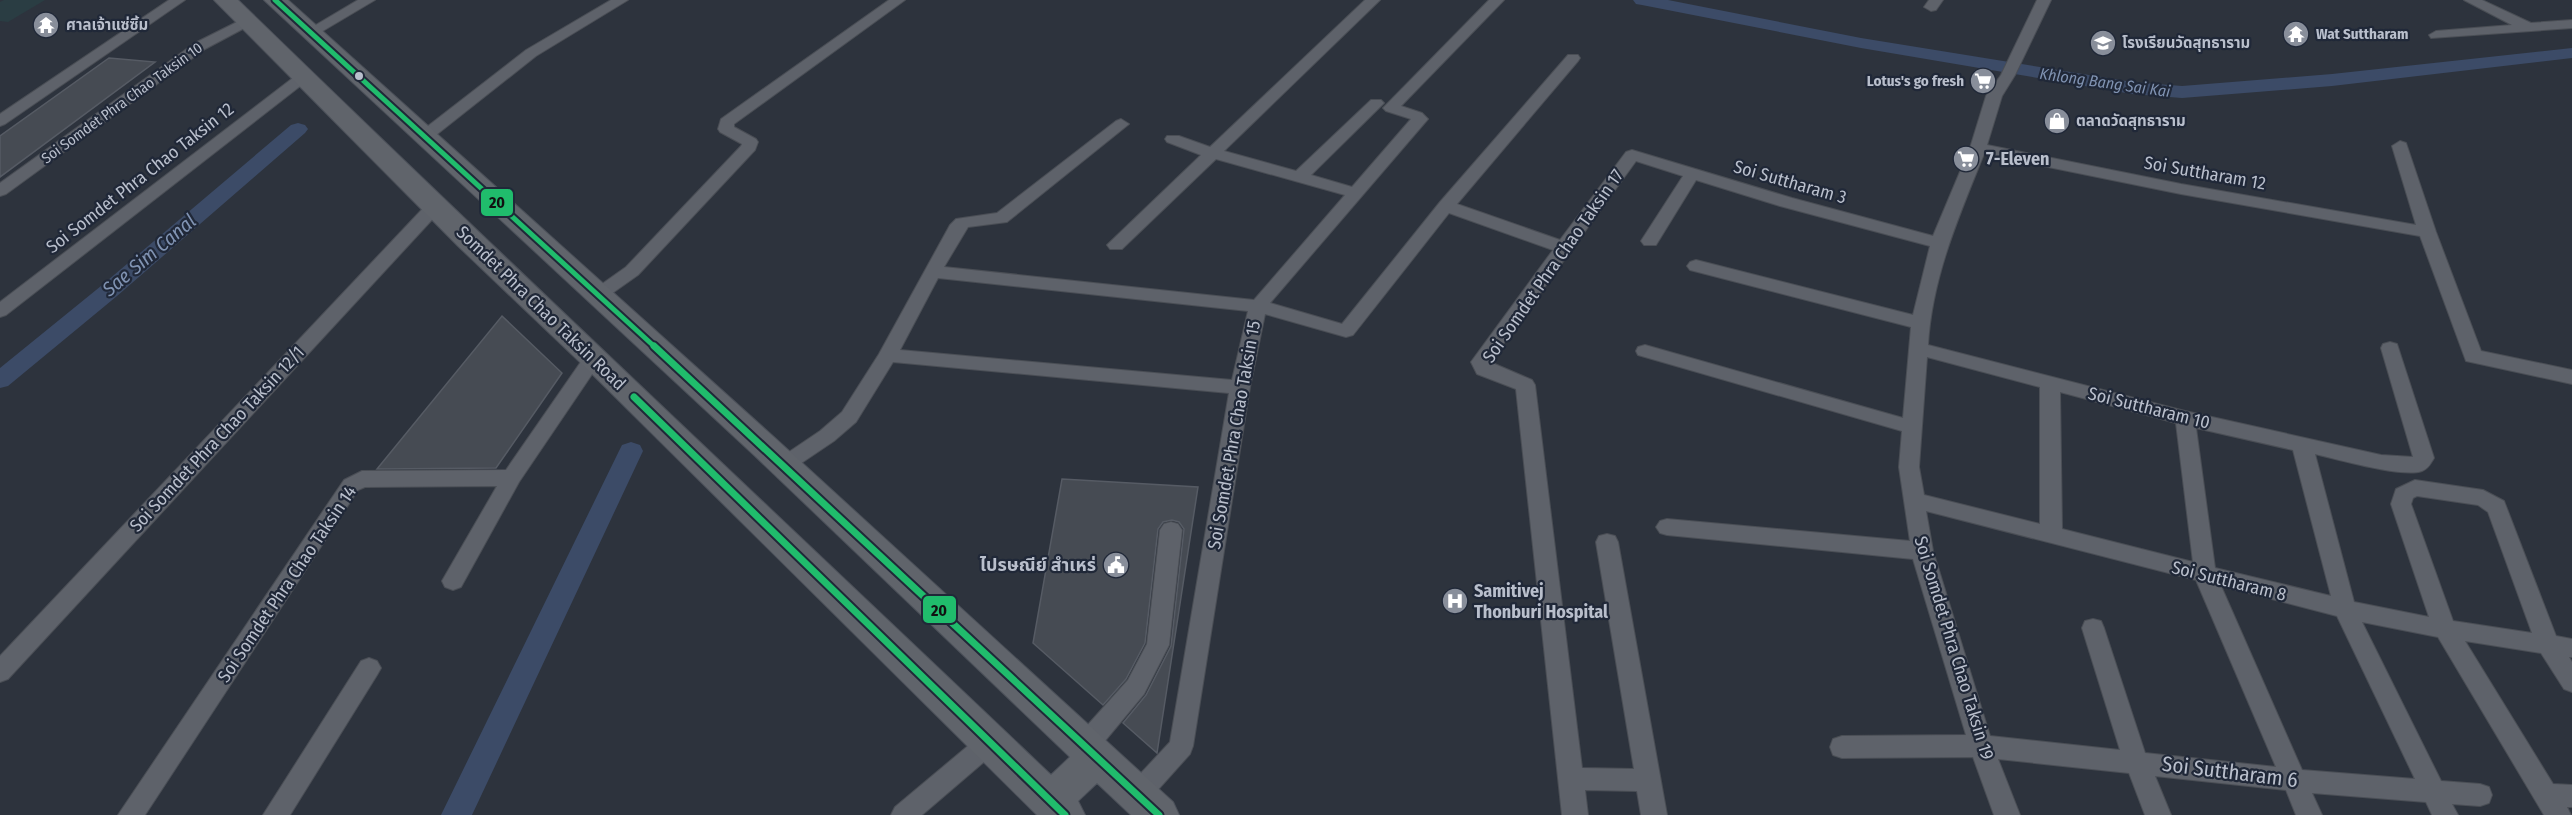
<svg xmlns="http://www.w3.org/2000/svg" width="2572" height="815" font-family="'Fira Sans Condensed','Noto Sans Thai',sans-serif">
  <rect width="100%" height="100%" fill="#2d333d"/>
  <path fill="#2a3d43" d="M4,0H45L8,22L0,21V2Z"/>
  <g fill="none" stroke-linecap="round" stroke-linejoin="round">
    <path fill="#3c4b67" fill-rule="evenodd" d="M1633,0H1668L1861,38L2132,82L2182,86L2332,74L2572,48V58L2332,86L2182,98L2132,94L1861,48L1642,5L1636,4Z
      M298,123L305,125L308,129L305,133L117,296L8,386L0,388V368L101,286L291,125Z
      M631,442L640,445L643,451L472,815H441L619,451L622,445Z"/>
  </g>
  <path fill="#464b53" stroke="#565b64" stroke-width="1.5" d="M109,58L155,62L0,177V136Z
    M502,316L562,373L496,468L377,469Z
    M1062,479L1198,487L1157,753L1123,723L1146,695L1171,646L1184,529L1179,522L1172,520L1163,522L1158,529L1145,643L1126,679L1103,705L1033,643Z"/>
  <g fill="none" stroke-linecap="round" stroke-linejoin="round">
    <g stroke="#4a4e55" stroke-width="2">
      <path id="street" d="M169,0H185L5,124L0,126V114Z
        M358,0H375L316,35H306L304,32Z
        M611,0H628L536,56L431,139H419L417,136L419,133L526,50Z
        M889,0H905L734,124V127L756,139L758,142L755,150L638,275L604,299H592L589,295L592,291L626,267L741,146L742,144L720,132L718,129L721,119Z
        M1365,0H1380L1224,151L1296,171L1371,100H1381L1384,103L1381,106L1311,175L1352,187L1411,119L1386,111L1383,108L1386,105L1489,0H1504L1401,106L1422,113L1428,119L1270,303L1342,324L1440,202L1568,55H1578L1580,58L1578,61L1457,204L1560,240L1626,152L1632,150L1792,198L1933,236L1970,148L1986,96L2001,75L2037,0H2051L2015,75L2002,96L1987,145L2181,184L2416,225L2392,146L2400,141L2406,143L2436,232L2481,351L2572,370V384L2466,361L2420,236L2181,194L1984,154C1959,216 1932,277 1928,345L2185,411L2381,455L2413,457L2381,348L2383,344L2390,342L2397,344L2434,458C2431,463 2428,469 2422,471C2402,478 2337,459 2315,454L2354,602L2429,617L2391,504L2396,489L2415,480L2483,490L2504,501L2556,636L2572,639V657H2569L2572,662V692L2564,689L2541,653L2465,641L2553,784L2572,785V807H2567L2571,815H2544L2438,637L2362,622L2441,781L2480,784L2489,787L2492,795L2489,803L2480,806L2452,804L2458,815H2432L2426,802L2312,793L2322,815H2296L2286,790L2155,776L2171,815H2145L2129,773L1998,759L2020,815H1994L1973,757L1842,758L1833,755L1830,747L1833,739L1842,736L1966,735L1913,559L1667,535L1660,533L1656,527L1660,521L1667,519L1910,541L1899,467L1902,431L1638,355L1636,351L1638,347L1645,345L1903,418L1911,327L1690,270L1687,266L1690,262L1696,260L1913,315L1930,246L1780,206L1696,180L1656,245H1644L1641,241L1683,176L1636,161L1490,362L1532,380L1535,385L1582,768L1634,769L1596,542L1599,536L1607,534L1615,536L1618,542L1667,815H1641L1637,791L1585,790L1588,815H1562L1516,389L1477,374L1471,362L1553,250L1449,213L1353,335L1346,337L1265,314L1250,387L1193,746L1190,754L1146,803L1137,806L1128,803L1125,795L1128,787L1170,742L1229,393L893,362L856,422L834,441L791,470L784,472L777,470L774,465L777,460L820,431L842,412L879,354L950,225L956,219L997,213L1116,121L1121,119L1129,124L1007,222L968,227L944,267L1254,300L1345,195L1216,159L1122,249H1110L1107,245L1201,155L1167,142L1165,139L1167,136H1179L1210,147ZM938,278L1248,311L1232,380L900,350ZM1927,357L2040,387V524L1924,495L1919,467ZM2060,392L2176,423L2193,562L2062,529ZM2196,428L2293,450L2331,596L2215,568ZM2417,496L2478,505L2488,512L2532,633L2453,621L2411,504L2413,498ZM1926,511L2196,580L2276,767L2145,753L2104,628L2101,621L2093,619L2085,621L2082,628L2120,750L1990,736L1933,551ZM2221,586L2337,616L2415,779L2302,770Z
        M1929,0H1943L1936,10L1931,11L1924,7Z
        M2464,0H2482L2531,23L2572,20V28L2431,38L2429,35L2436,31L2512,25Z
        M247,17L254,21L252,24L205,49L6,194L0,196V183L195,43Z
        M303,73L310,77L308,80L6,315L0,317V302L298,74Z
        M435,201L441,202L443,206L441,210L8,679L0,682V656L429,202Z
        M594,352L601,353L603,358L519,482L461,587L453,590L445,587L442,581L497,486L365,487L358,490L145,815H118L344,480L362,471L506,470L587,353Z
        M1171,522L1178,524L1182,530L1169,645L1144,694L1094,754L1085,757L1076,754L1073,746L1076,738L1128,680L1147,644L1160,530L1164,524Z
        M369,658L377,661L381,668L377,675L290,815H263L361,661Z
        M990,731L999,735L1002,742L999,749L922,815H891L895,807L981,735Z"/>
    </g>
    <g stroke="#4b5059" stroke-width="2">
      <path id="primary" d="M214,0H238C506,261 780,517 1051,775L1070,757L754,455L264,0H288L776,439L1173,802L1179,815H1131L1097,783L1078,801L1085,815H1037L583,365L458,246Z"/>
    </g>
    <use href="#street" fill="#5e626a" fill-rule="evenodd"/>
    <use href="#primary" fill="#60646b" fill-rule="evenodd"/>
    <g stroke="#202838" stroke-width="9">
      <path id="bus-1-far1" d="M275,0L656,348"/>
    </g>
    <g stroke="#202838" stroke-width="11">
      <path id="bus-1" d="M654,346L1159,815
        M634,397L1065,815"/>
    </g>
    <use href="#bus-1-far1" stroke="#20bc6c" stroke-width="5"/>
    <use href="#bus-1" stroke="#20bc6c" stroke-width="7"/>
  </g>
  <defs>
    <g id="temple-disc" transform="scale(1.35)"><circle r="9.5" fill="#888e9a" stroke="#202838"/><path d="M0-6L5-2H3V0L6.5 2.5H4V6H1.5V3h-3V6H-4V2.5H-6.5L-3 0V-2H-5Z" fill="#fff"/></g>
    <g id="school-disc" transform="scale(1.35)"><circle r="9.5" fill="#888e9a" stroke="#202838"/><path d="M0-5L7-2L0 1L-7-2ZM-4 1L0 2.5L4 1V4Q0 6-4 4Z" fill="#fff"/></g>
    <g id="supermarket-disc" transform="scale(1.35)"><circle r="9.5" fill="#888e9a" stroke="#202838"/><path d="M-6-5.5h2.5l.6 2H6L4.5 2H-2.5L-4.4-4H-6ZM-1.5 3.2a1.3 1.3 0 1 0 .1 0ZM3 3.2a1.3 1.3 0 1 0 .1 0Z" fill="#fff"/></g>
    <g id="shop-disc" transform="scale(1.35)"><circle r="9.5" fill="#888e9a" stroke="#202838"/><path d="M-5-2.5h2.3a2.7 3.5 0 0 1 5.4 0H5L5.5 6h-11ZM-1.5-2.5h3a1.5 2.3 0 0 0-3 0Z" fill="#fff"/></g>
    <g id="civic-disc" transform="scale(1.35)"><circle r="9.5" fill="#888e9a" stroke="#202838"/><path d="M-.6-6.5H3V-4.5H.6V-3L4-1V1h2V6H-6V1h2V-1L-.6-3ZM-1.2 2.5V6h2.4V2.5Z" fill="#fff"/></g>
    <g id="hospital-disc" transform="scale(1.35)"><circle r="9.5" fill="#888e9a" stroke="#202838"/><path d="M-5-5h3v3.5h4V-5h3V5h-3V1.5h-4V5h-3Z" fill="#fff"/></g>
  </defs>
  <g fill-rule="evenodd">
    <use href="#temple-disc" x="46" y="25"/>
    <use href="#temple-disc" x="2296" y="34"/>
    <use href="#school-disc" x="2103" y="43"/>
    <use href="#supermarket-disc" x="1983" y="81"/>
    <use href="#shop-disc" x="2057" y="121"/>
    <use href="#supermarket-disc" x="1966" y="159"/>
    <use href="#civic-disc" x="1116" y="565"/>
    <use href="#hospital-disc" x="1455" y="601"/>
  </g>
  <circle fill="#b9bfcc" stroke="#202838" stroke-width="2" cx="359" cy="76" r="5"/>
  <g text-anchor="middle" stroke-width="4.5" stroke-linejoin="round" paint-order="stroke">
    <g font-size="15" font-weight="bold" fill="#b9bfcc" stroke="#202838" text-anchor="start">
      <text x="66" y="30">ศาลเจ้าแซ่ซิ้ม</text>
      <text x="2316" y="39">Wat Suttharam</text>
      <text x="2122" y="48">โรงเรียนวัดสุทธาราม</text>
      <text x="1964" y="86" text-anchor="end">Lotus's go fresh</text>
      <text x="2076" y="126">ตลาดวัดสุทธาราม</text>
    </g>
    <g font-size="15" fill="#b9bfcc" stroke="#202838">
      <text transform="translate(122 103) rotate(-36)" y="5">Soi Somdet Phra Chao Taksin 10</text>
    </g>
    <g font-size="16" font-style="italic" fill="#8093b2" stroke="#202838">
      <text transform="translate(2105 82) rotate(8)" y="6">Khlong Bang Sai Kai</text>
    </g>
    <g font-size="18" font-weight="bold" fill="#b9bfcc" stroke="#202838" text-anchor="start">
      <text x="1986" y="165">7-Eleven</text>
      <text x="1096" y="571" text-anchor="end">ไปรษณีย์ สำเหร่</text>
      <text x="1474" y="597">Samitivej<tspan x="1474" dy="21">Thonburi Hospital</tspan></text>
    </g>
    <g font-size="18" fill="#b9bfcc" stroke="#202838">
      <text transform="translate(2205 173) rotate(10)" y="6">Soi Suttharam 12</text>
      <text transform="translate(140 178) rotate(-38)" y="6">Soi Somdet Phra Chao Taksin 12</text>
      <text transform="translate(1790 182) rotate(16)" y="6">Soi Suttharam 3</text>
      <text transform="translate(1553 266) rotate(-55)" y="6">Soi Somdet Phra Chao Taksin 17</text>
      <text transform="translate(541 308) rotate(44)" y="6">Somdet Phra Chao Taksin Road</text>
      <text transform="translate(2149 408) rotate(14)" y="6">Soi Suttharam 10</text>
      <text transform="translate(1234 435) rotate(-80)" y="6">Soi Somdet Phra Chao Taksin 15</text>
      <text transform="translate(217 439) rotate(-47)" y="6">Soi Somdet Phra Chao Taksin 12/1</text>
      <text transform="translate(2229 581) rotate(14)" y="6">Soi Suttharam 8</text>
      <text transform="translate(287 584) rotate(-56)" y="6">Soi Somdet Phra Chao Taksin 14</text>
      <text transform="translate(1954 648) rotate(73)" y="6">Soi Somdet Phra Chao Taksin 19</text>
    </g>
    <g font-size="20" font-style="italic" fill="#8093b2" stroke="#202838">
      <text transform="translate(149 255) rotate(-40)" y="7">Sae Sim Canal</text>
    </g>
    <g font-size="21" fill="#b9bfcc" stroke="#202838">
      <text transform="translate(2230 772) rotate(7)" y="7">Soi Suttharam 6</text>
    </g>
  </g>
  <g stroke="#202838" stroke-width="2">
    <rect x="480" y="188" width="34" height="29" rx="6" fill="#20bc6c"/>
    <rect x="922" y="595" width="35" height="29" rx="6" fill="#20bc6c"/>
  </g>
  <g font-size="16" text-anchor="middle" font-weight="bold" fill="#111">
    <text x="497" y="208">20</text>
    <text x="939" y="616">20</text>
  </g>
</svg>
